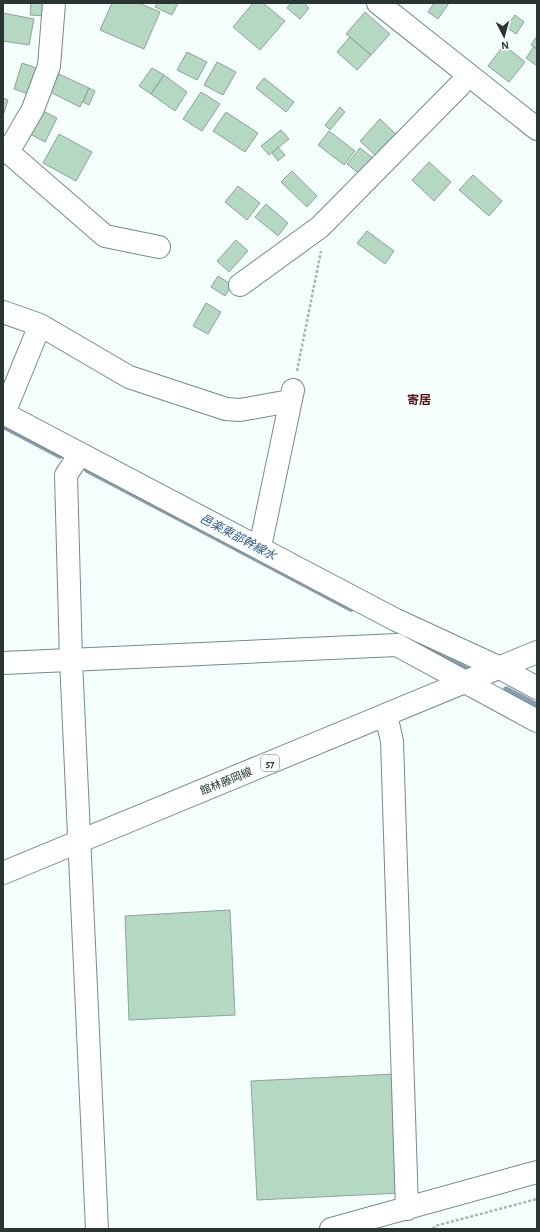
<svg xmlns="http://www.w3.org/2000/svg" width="540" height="1232" font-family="'Alegreya Sans','Noto Sans JP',sans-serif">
  <rect width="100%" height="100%" fill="#f3fefd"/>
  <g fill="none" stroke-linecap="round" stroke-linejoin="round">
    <path stroke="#899db2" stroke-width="5.5" d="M3,426L60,456
      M87,470L351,609
      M419,644L470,671
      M506,689L537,705"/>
  </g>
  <path fill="#b4d8c1" stroke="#8ea395" d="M31,3H47L46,16L30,15Z
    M112,3H139L160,12L144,49L100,30Z
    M157,3H178L172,15L155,7Z
    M253,3H263L285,21L260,50L233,27Z
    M291,3H304L309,8L300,19L287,8Z
    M434,3H449L438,19L428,12Z
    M365,12L390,34L371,55L346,34Z
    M3,13L34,19L29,45L3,41Z
    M515,15L524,22L516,34L506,27Z
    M537,36V49L531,45Z
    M350,37L371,55L357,70L337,52Z
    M504,45L525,62L509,82L488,66Z
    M534,47L537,49V66L526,58Z
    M187,52L207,62L197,80L177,70Z
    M217,62L236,72L223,95L204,85Z
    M22,63L39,69L31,95L14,89Z
    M152,68L164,75L151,94L139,86Z
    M59,74L89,88L80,107L50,92Z
    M164,75L187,92L175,111L151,94Z
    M264,78L294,102L286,112L256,88Z
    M89,88L95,91L89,105L83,102Z
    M201,92L220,104L202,131L183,119Z
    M3,98L8,100L4,113H3Z
    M340,107L345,112L330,130L325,125Z
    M41,110L57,118L45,142L28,133Z
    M226,112L258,133L245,152L213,131Z
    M380,119L397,135L377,157L360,141Z
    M281,130L289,139L269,155L261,146Z
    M329,131L355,151L344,165L318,145Z
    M59,134L92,152L76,181L43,163Z
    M278,147L285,155L278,161L272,153Z
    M360,148L373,158L360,174L347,164Z
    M429,162L451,182L434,201L412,180Z
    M292,171L317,196L307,207L281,182Z
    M473,175L502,201L489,216L459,190Z
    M238,186L260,203L247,220L225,202Z
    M266,204L288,223L278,236L255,217Z
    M367,231L394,251L385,264L357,243Z
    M236,240L248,251L229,272L217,261Z
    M218,276L232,285L225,296L211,287Z
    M206,303L221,312L208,334L193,326Z
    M230,910L235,1015L129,1020L125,916Z
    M395,1074L401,1193L257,1200L251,1081Z"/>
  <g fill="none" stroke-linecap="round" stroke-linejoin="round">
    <g stroke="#728d8a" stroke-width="24">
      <path id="minor" d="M54,3L49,66L33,109L8,152L105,236L159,247
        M378,3L537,129
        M240,285L320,227L460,85L468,74
        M3,312L40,325L129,377L226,409L240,410L290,401
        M3,413L396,620L500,668L537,688
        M4,413L40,325
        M80,454L66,475L71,660L97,1229
        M260,547L293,390
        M3,663L397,645L537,721
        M386,715L392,741L407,1209
        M331,1229L537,1172"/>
    </g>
    <g stroke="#728d8a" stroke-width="24">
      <path id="major" d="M3,873L537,652"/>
    </g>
    <path stroke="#a9b4b3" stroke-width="2.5" stroke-dasharray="3 2" stroke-linecap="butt" d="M297,371L321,251
      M433,1229L435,1226L537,1199"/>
    <use href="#minor" stroke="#fff" stroke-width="22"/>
    <use href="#major" stroke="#fff" stroke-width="22"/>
  </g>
  <g text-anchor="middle" stroke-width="3" stroke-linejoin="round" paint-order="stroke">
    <rect fill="#f3fefd" stroke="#667170" stroke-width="1" x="261" y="755" width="18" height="16" rx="3"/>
    <g font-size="10" font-weight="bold" fill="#293433">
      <text x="270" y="767">57</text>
    </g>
    <g font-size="11" fill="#293433" stroke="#f3fefd">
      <text transform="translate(226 781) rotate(-22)" y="4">館林藤岡線</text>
    </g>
    <g font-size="12" font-weight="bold" fill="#520d0c" stroke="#f3fefd">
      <text x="419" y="404">寄居</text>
    </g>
    <g font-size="12" font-style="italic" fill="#375984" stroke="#f3fefd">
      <text transform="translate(238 537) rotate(28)" y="4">邑楽東部幹線水</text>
    </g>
  </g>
  <rect width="540" height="1232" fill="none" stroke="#293433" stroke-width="8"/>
  <g transform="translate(504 36) rotate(174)" stroke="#f3fefd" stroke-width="3" paint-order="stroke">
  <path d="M0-3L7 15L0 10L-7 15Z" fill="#293433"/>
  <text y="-6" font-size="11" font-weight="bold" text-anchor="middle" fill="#293433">N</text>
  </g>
</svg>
